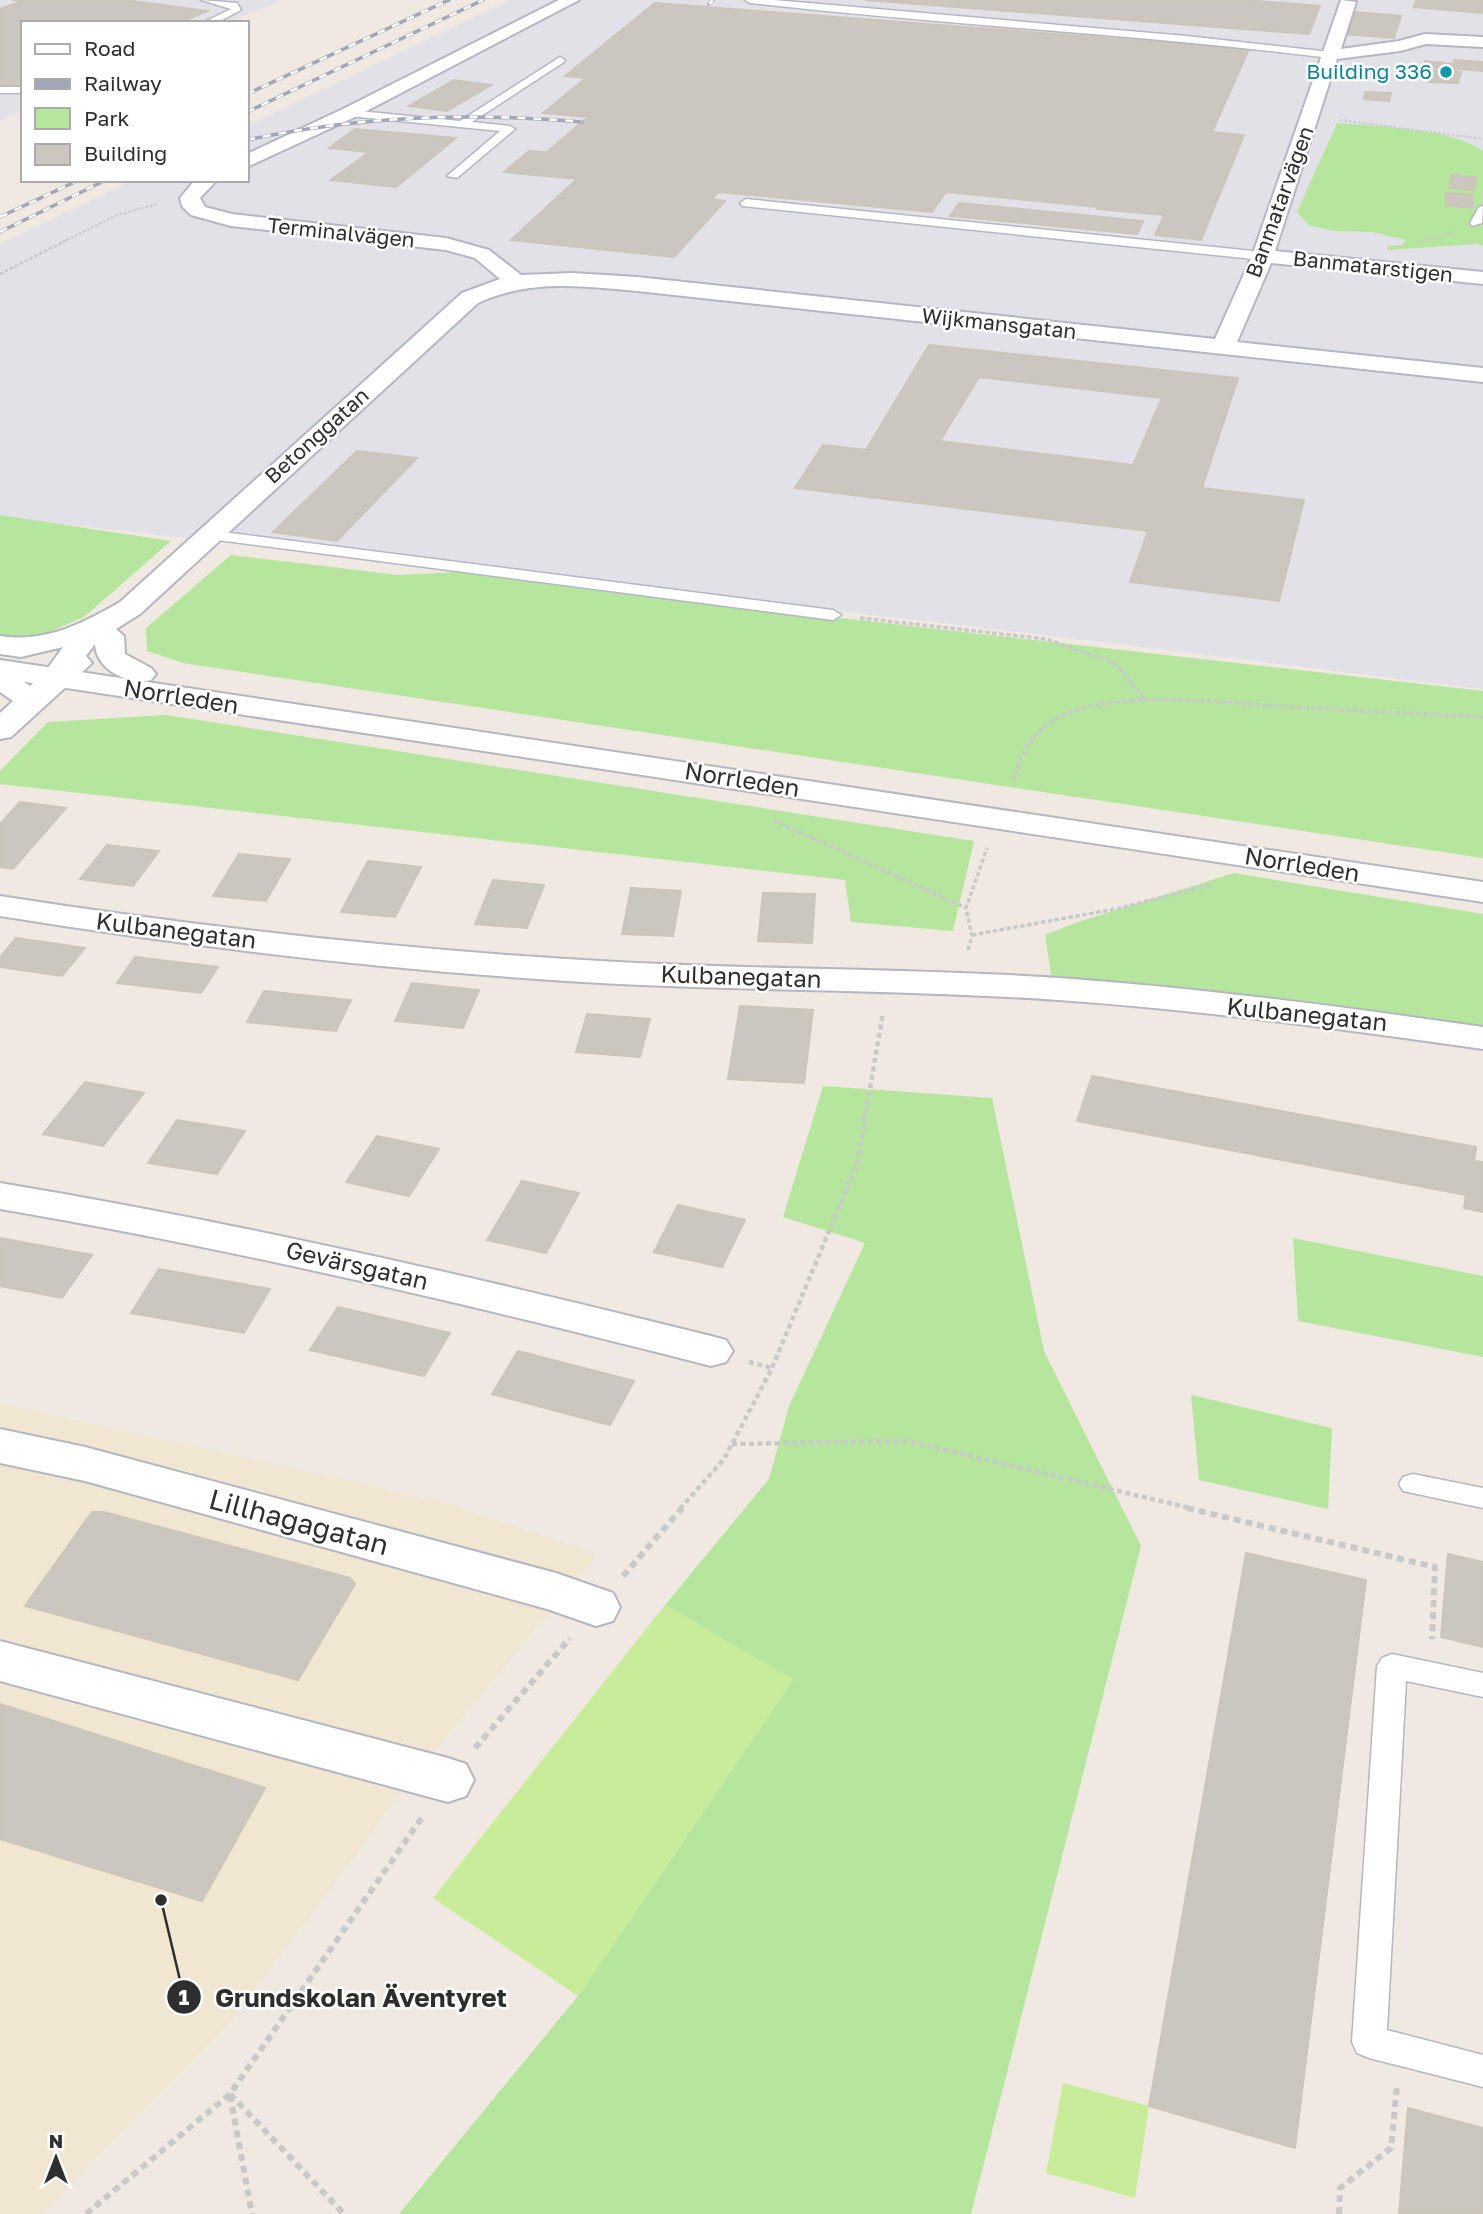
<svg xmlns="http://www.w3.org/2000/svg" width="1483" height="2214" font-family="'Golos Text',sans-serif">
  <rect width="100%" height="100%" fill="#efe9e1"/>
  <path fill="#e3e1e8" d="M0,0H282L227,23H23V111L0,121Z
    M510,0H1483V689L953,624L0,517V244L134,180H247V126Z"/>
  <path fill="#f0e6d1" d="M0,1404L449,1503L597,1555L414,1776L229,2024L42,2214H0Z"/>
  <path fill="#b6e59e" d="M1337,123C1375,126 1454,129 1483,151V246L1478,244L1387,250V246L1402,245L1406,240L1373,232L1333,231L1309,225L1297,212Z
    M0,515L171,541L84,617L42,635L0,637Z
    M231,555L398,575L459,572L577,588L1483,691V858L183,663L147,651L146,628Z
    M166,715L974,841L953,931L851,922L845,880L0,784V771L48,722Z
    M1234,873L1483,914V1032L1052,979L1045,935L1078,922Z
    M823,1086L992,1098L1044,1351L1141,1546L971,2214H399L578,1996L793,1680L665,1605L769,1479L789,1406L865,1243L783,1217Z
    M1293,1238L1483,1276V1357L1298,1321Z
    M1191,1395L1332,1428L1328,1509L1199,1480Z"/>
  <path fill="#c9ec9a" d="M665,1605L793,1680L578,1996L433,1898Z
    M1063,2083L1149,2106L1135,2198L1046,2173Z"/>
  <path fill="#cbc7bf" stroke="#cbc5ba" stroke-width="2" fill-rule="evenodd" d="M12,0H125L207,11L179,23H23V88H21L0,85V9L22,1Z
    M865,0H1244L1320,6L1309,34Z
    M1416,0H1483V13L1414,7Z
    M655,3L1249,49L1212,132L1244,135L1201,240L1155,235L1164,215L1097,209L1098,207L946,192L932,212L718,192L712,199L725,201L674,257L511,240L577,179L504,172L529,151L547,152L588,117L543,113L586,78L565,76Z
    M1354,12L1401,16L1394,38L1346,34Z
    M1454,60L1483,62V71L1456,69L1455,72H1461L1458,83L1429,82L1434,70L1442,71V68L1423,67L1425,61L1454,64Z
    M454,80L491,85L447,111L409,106Z
    M1365,92L1391,93L1389,101L1364,99Z
    M355,129L456,138L396,187L331,180L369,152L329,148Z
    M1451,175L1476,177L1474,190L1450,188Z
    M1446,193L1473,195V208L1446,205Z
    M959,203L1143,221L1137,234L950,216Z
    M929,345L1238,378L1202,488L1304,500L1279,601L1130,582L1148,531L795,488L823,445L866,450ZM979,377L1162,398L1133,465L940,441Z
    M357,451L417,458L337,541L273,532Z
    M20,802L66,808L13,869L0,867V824Z
    M107,845L159,851L133,886L80,879Z
    M239,854L290,859L266,901L213,896Z
    M368,861L421,867L395,917L341,912Z
    M493,880L544,885L527,928L475,924Z
    M631,888L681,891L673,936L622,934Z
    M763,893L815,894L812,943L758,941Z
    M16,938L85,948L62,976L0,967V957Z
    M135,957L218,967L201,993L117,983Z
    M412,983L479,990L463,1028L395,1021Z
    M264,991L351,1000L336,1031L247,1022Z
    M740,1006L813,1010L804,1083L728,1079Z
    M587,1014L650,1019L640,1057L576,1052Z
    M1092,1076L1476,1147L1474,1161L1483,1162V1212L1464,1208L1466,1195L1077,1121Z
    M85,1082L144,1093L103,1146L43,1134Z
    M177,1120L245,1131L217,1174L148,1163Z
    M377,1136L439,1149L409,1196L346,1182Z
    M522,1181L579,1193L546,1253L487,1240Z
    M678,1205L745,1220L722,1267L654,1252Z
    M0,1238L92,1255L62,1298L0,1286Z
    M159,1269L270,1289L244,1333L131,1313Z
    M338,1307L450,1333L424,1376L310,1350Z
    M518,1351L634,1381L610,1425L492,1394Z
    M92,1512H104L350,1578L355,1584L298,1680L25,1606Z
    M1246,1553L1366,1580L1295,2148L1149,2106Z
    M1448,1554L1483,1562V1647L1441,1637Z
    M0,1704L265,1788L202,1901L0,1839Z
    M1408,2108L1483,2128V2214H1399Z"/>
  <g fill="none" stroke-linecap="round" stroke-linejoin="round">
    <g stroke="#b4b7c1" stroke-width="3">
      <path id="service" d="M201,0L237,3L241,10L216,23H202L231,9Z
        M745,0H774L1186,36L1330,52L1335,55L1330,58C1137,34 943,25 750,3Z
        M560,57L565,60L564,62L472,122L510,126L515,129L457,178L447,176L500,131L349,116L344,113L349,110L460,121Z
        M0,87H23V93H0Z
        M746,199L1263,252L1269,256L1263,260L742,206L740,203Z
        M1483,206L1482,223L1472,226L1470,223L1479,207Z
        M208,530L833,610L841,615L833,620L202,538L200,535L202,532Z
        M1413,1474L1483,1488V1508L1403,1491L1399,1484L1403,1477Z
        M1392,1654L1483,1673V1697L1406,1681L1387,2030L1483,2055V2087L1369,2058L1357,2053L1352,2042L1377,1666L1382,1658Z"/>
    </g>
    <g stroke="#b4b7c1" stroke-width="4">
      <path id="minor" d="M559,0H579L355,117L247,167V154L343,109Z
        M1341,0L1356,2L1341,49L1399,41L1425,34L1483,37V47L1426,44L1400,51L1337,59L1275,251L1483,272V284L1271,263L1237,342L1483,368V382L637,291C582,286 529,279 478,303L140,614L116,629L124,636L125,654L151,668L156,674L151,680C129,686 96,670 95,644L86,656L92,663L11,737L0,739V713L13,701L0,692V673L19,678L30,686L45,672L63,647L21,657L0,654V636C45,643 82,624 120,602L462,293L500,279L475,258L446,250L231,226L191,215L182,206L180,198L195,180H217L200,198L205,207L232,214L446,238L489,250L521,275L573,273L637,277L1215,339L1252,256Z
        M0,896C205,928 411,951 618,962C765,970 912,968 1059,978C1201,988 1342,1007 1483,1027V1049C1342,1029 1201,1010 1059,1000C912,990 765,991 618,984C411,973 205,949 0,916Z
        M0,1183C240,1223 475,1277 711,1336L726,1340L733,1351L726,1362L711,1366C476,1306 240,1250 0,1209Z
        M0,1429L85,1447L556,1573L613,1593L620,1607L613,1621L596,1626L547,1609L85,1481L0,1463Z
        M0,1641L448,1758L466,1764L474,1780L466,1796L448,1802L0,1681Z"/>
    </g>
    <g stroke="#b4b7c1" stroke-width="4">
      <path id="secondary" d="M0,660L1483,882V902L0,678Z"/>
    </g>
    <path stroke="#c9c9c9" stroke-width="2" stroke-dasharray="2.5 2" stroke-linecap="butt" d="M1340,120L1483,139
      M1421,241L1453,232
      M63,242L117,215L158,204"/>
    <path stroke="#c9c9c9" stroke-width="2.5" stroke-dasharray="3.5 2" stroke-linecap="butt" d="M0,274L67,240"/>
    <path stroke="#c9c9c9" stroke-width="3.5" stroke-dasharray="4.5 2.5" stroke-linecap="butt" d="M860,618L1046,639L1115,663L1146,701
      M1013,781C1019,758 1032,733 1054,720C1110,687 1226,703 1291,707C1355,711 1419,713 1483,717
      M773,820L966,908
      M972,935L1116,909L1210,885
      M968,950L972,936L966,908L987,848"/>
    <path stroke="#c9c9c9" stroke-width="4.5" stroke-dasharray="5 3.5" stroke-linecap="butt" d="M749,1362L772,1368
      M732,1444L908,1441L1194,1509
      M680,1509L724,1459L772,1368L857,1164L883,1013"/>
    <path stroke="#c9c9c9" stroke-width="6" stroke-dasharray="7 5" stroke-linecap="butt" d="M1187,1508L1435,1567L1432,1639
      M623,1576L682,1508
      M475,1748L570,1638
      M230,2094L344,2214
      M230,2095L252,2214
      M86,2214L230,2094L423,1816
      M1339,2214L1340,2188L1391,2148L1397,2086"/>
    <use href="#service" fill="#fff" fill-rule="evenodd"/>
    <use href="#minor" fill="#fff" fill-rule="evenodd"/>
    <use href="#secondary" fill="#fff" fill-rule="evenodd"/>
    <g stroke="#a3a6b8" stroke-width="3.5">
      <path id="rail" d="M709,4L713,0
        M247,94L449,0
        M247,112L483,0
        M247,140C359,116 469,112 582,122
        M0,217L79,180
        M0,232L106,180"/>
    </g>
    <use href="#rail" stroke="#fff" stroke-width="2.5" stroke-dasharray="8" stroke-linecap="butt"/>
  </g>
  <circle fill="#0f9aa8" stroke="#fff" stroke-width="2.5" cx="1446" cy="72" r="7"/>
  <g text-anchor="middle" stroke-width="5" stroke-linejoin="round" paint-order="stroke">
    <g font-size="21" fill="#0d838f" stroke="#fff" text-anchor="end">
      <text x="1432" y="79">Building 336</text>
    </g>
    <g font-size="21" fill="#2e2e2e" stroke="#fff">
      <text transform="translate(1280 202) rotate(-70)" y="7">Banmatarvägen</text>
      <text transform="translate(341 233) rotate(6)" y="7">Terminalvägen</text>
      <text transform="translate(1373 267) rotate(6)" y="7">Banmatarstigen</text>
      <text transform="translate(999 324) rotate(6)" y="7">Wijkmansgatan</text>
      <text transform="translate(317 436) rotate(-42)" y="7">Betonggatan</text>
    </g>
    <g font-size="24" fill="#2e2e2e" stroke="#fff">
      <text transform="translate(181 697) rotate(9)" y="8">Norrleden</text>
      <text transform="translate(742 780) rotate(9)" y="8">Norrleden</text>
      <text transform="translate(1302 865) rotate(9)" y="8">Norrleden</text>
      <text transform="translate(176 931) rotate(7)" y="8">Kulbanegatan</text>
      <text transform="translate(741 977) rotate(2)" y="8">Kulbanegatan</text>
      <text transform="translate(1307 1015) rotate(6)" y="8">Kulbanegatan</text>
      <text transform="translate(357 1266) rotate(13)" y="8">Gevärsgatan</text>
    </g>
    <g font-size="28" fill="#2e2e2e" stroke="#fff">
      <text transform="translate(299 1522) rotate(15)" y="10">Lillhagagatan</text>
    </g>
  </g>
  <path fill="none" stroke="#2e2e2e" stroke-width="2.5" d="M161 1900L184 1997"/>
  <g fill="#2e2e2e" stroke="#fff" stroke-width="2.5">
    <circle cx="161" cy="1900" r="7"/>
    <circle cx="184" cy="1997" r="18"/>
  </g>
  <g font-size="21" text-anchor="middle" font-weight="bold" fill="#fff">
    <text x="184" y="2005">1</text>
  </g>
  <g font-size="26" text-anchor="middle" font-weight="bold" fill="#2e2e2e" stroke="#fff" stroke-width="5" stroke-linejoin="round" paint-order="stroke">
    <text x="361" y="2007">Grundskolan Äventyret</text>
  </g>
  <rect x="21" y="21" width="228" height="161" fill="#ffffff" stroke="#ababab" stroke-width="2"/>
  <rect x="35" y="44" width="35" height="10" fill="#ffffff" stroke="#ababab" stroke-width="2"/>
  <text x="84" y="56" font-size="21" fill="#2e2e2e">Road</text>
  <rect x="35" y="79" width="35" height="10" fill="#a3a6b8" stroke="#ababab" stroke-width="2"/>
  <text x="84" y="91" font-size="21" fill="#2e2e2e">Railway</text>
  <rect x="35" y="108" width="35" height="21" fill="#b6e59e" stroke="#ababab" stroke-width="2"/>
  <text x="84" y="126" font-size="21" fill="#2e2e2e">Park</text>
  <rect x="35" y="144" width="35" height="21" fill="#cbc7bf" stroke="#ababab" stroke-width="2"/>
  <text x="84" y="161" font-size="21" fill="#2e2e2e">Building</text>
  <g transform="translate(56 2158)" stroke="#ffffff" stroke-width="5" paint-order="stroke">
  <path d="M0-5L12 26L0 18L-12 26Z" fill="#2e2e2e"/>
  <text y="-10" font-size="19" font-weight="bold" text-anchor="middle" fill="#2e2e2e">N</text>
  </g>
</svg>
